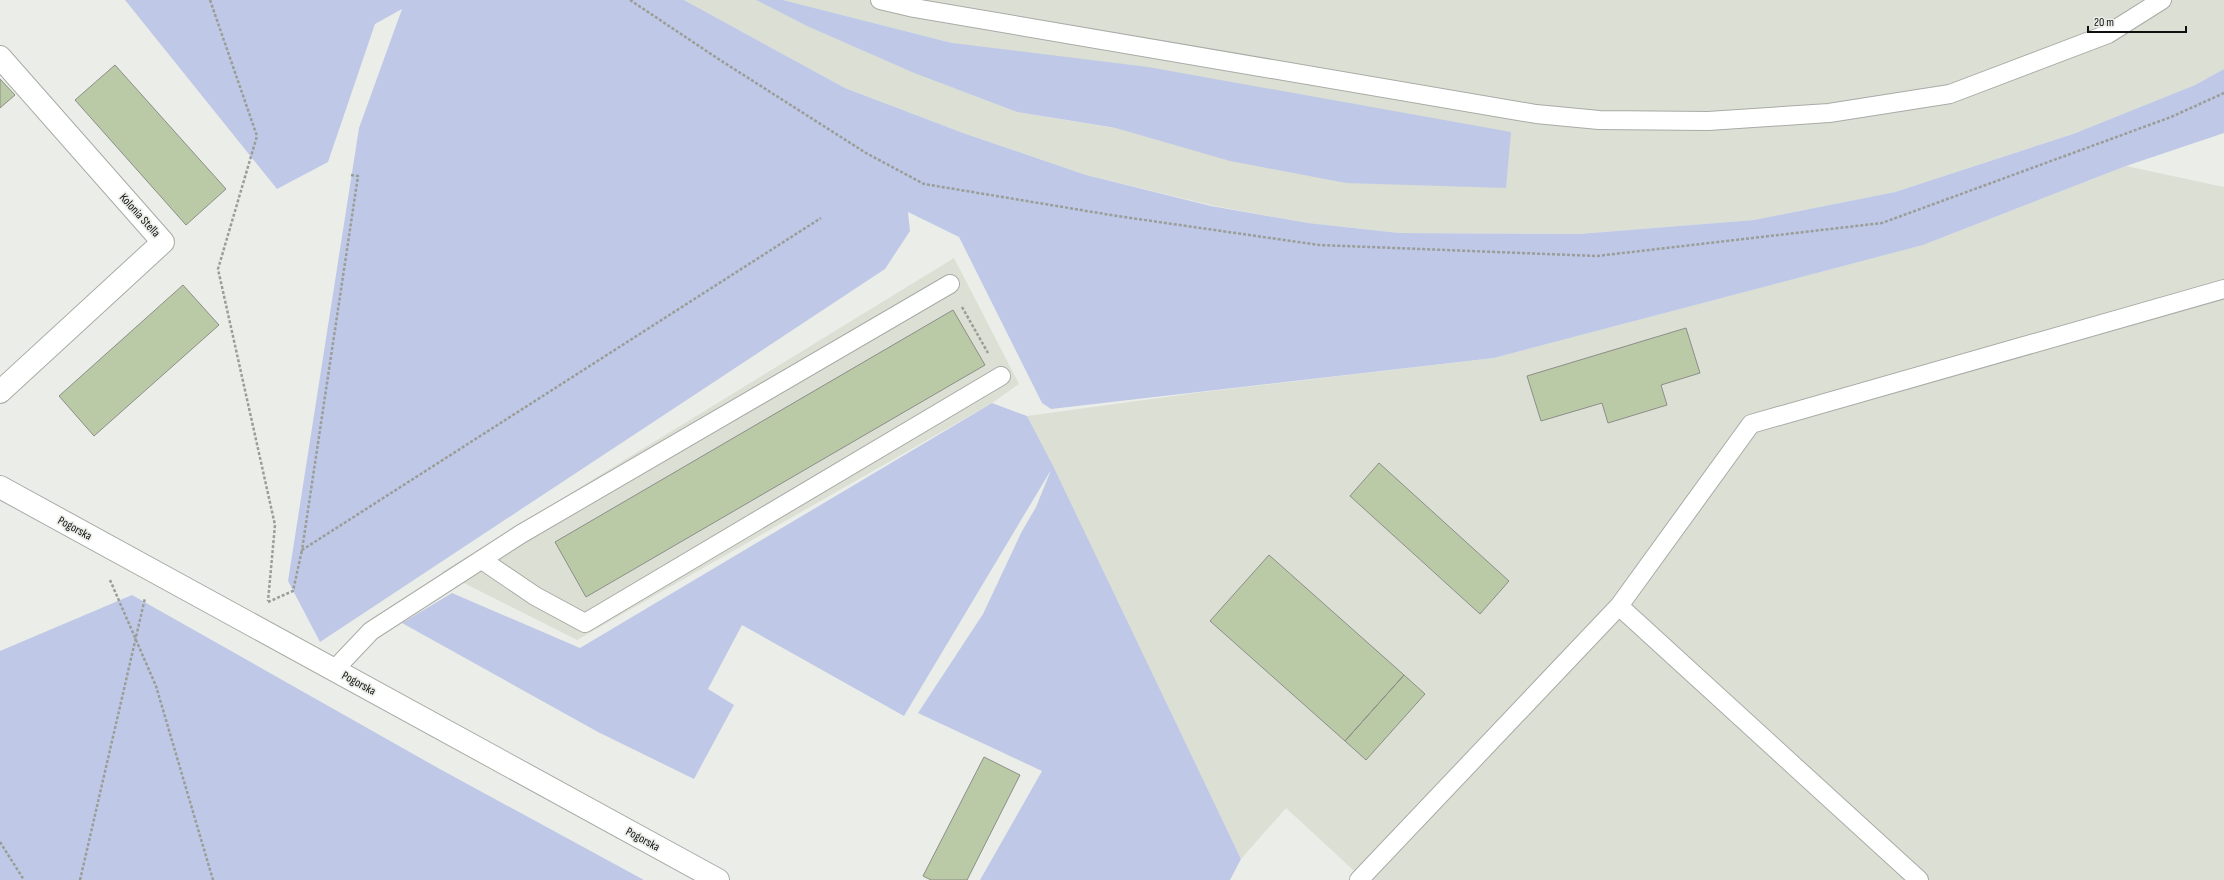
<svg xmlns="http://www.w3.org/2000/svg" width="2224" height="880" font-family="'Sofia Sans Condensed',sans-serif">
  <rect width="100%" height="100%" fill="#ebeee8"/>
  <path fill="#dbdfd4" d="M684,0H756L812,28L914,73L1017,112L1114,128L952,43L783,0H2224V69L2195,85L2073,134L1895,192L1754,220L1579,234L1399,233L1308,223L1215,206L1086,175L963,133L845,88Z
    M2126,166L2224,187V880H1364L1286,808L1241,859L1027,416L1203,392L1494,358L1923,245Z
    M954,258L1019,384L992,403L577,640L442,572Z"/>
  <path fill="#bfc9e7" d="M125,0H684L845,88L963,133L1086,175L1211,206L1308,223L1399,233L1579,234L1754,220L1895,192L2073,134L2195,85L2224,69V133L2126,166L1923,245L1494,358L1051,409L1042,403L959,237L908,212L910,231L885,269L320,642L288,581L359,128L402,9L375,24L328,162L277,189Z
    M756,0H783L952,43L1148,67L1511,132L1506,188L1346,183L1230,161L1116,128L1017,112L914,73L807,26Z
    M992,403L1027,416L1053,466L1241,859L1230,880H980L1042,771L918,713L983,614L1021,533L1036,507L1051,470L904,716L742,625L708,689L734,705L694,779L598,732L402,623L452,593L580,648Z
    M132,595L438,768L644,880H0V651Z"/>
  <path fill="#bac9a6" stroke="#8c8e89" d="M115,65L226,189L186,225L75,100Z
    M0,79L15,95L0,108Z
    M183,285L219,325L94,436L59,396Z
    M953,310L985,365L586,597L555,542Z
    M1686,328L1700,373L1661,385L1667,405L1608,423L1602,403L1541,421L1527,376Z
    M1379,463L1509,581L1480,614L1350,496Z
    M1269,555L1404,675L1345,741L1210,621Z
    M1404,675L1425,694L1366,760L1345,741Z
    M984,757L1020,775L967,880H931L923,876Z"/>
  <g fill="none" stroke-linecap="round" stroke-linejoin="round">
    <g stroke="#a9aba6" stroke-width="20">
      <path id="service" d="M880,0L914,8L1536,114L1599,120L1708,121L1829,113L1950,94L2108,34L2162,0
        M482,560L535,596L585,623L1001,376
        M1619,606L1751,424L2224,289
        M334,670L371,631L521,534L950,284
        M1359,880L1619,606L1919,880"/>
    </g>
    <g stroke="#a9aba6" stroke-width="24">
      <path id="minor" d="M0,57L163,242L0,392"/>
    </g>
    <g stroke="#a9aba6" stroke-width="24">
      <path id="tertiary" d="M0,487L718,880"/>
    </g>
    <path stroke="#9a9d98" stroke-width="2.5" stroke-dasharray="3 2" stroke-linecap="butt" d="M210,0L257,136L218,269L275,525L268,601
      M630,0L720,60L866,153L924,184L1117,216L1319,245L1597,256L1882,223L2171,117L2224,93
      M351,175L358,176L302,550L821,218
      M962,307L988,353
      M110,580L156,686L213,880
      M268,602L293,591L302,550
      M0,842L24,880
      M80,880L145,598"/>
    <use href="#service" stroke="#fff" stroke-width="18"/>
    <use href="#minor" stroke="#fff" stroke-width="22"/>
    <use href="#tertiary" stroke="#fff" stroke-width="22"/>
  </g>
  <g text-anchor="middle" stroke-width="3.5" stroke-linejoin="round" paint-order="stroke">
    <g font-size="12" fill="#0f100e" stroke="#ebeee8">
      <text transform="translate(140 215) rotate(48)" y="4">Kolonia Stella</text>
      <text transform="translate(75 528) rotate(29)" y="4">Pogorska</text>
      <text transform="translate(359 683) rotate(29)" y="4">Pogorska</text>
      <text transform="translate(643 839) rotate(29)" y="4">Pogorska</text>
    </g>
  </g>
  <path d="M2088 26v6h98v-6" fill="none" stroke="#0f100e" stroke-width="2"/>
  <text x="2094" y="26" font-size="12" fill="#0f100e" stroke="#ebeee8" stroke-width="3" paint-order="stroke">20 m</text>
</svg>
